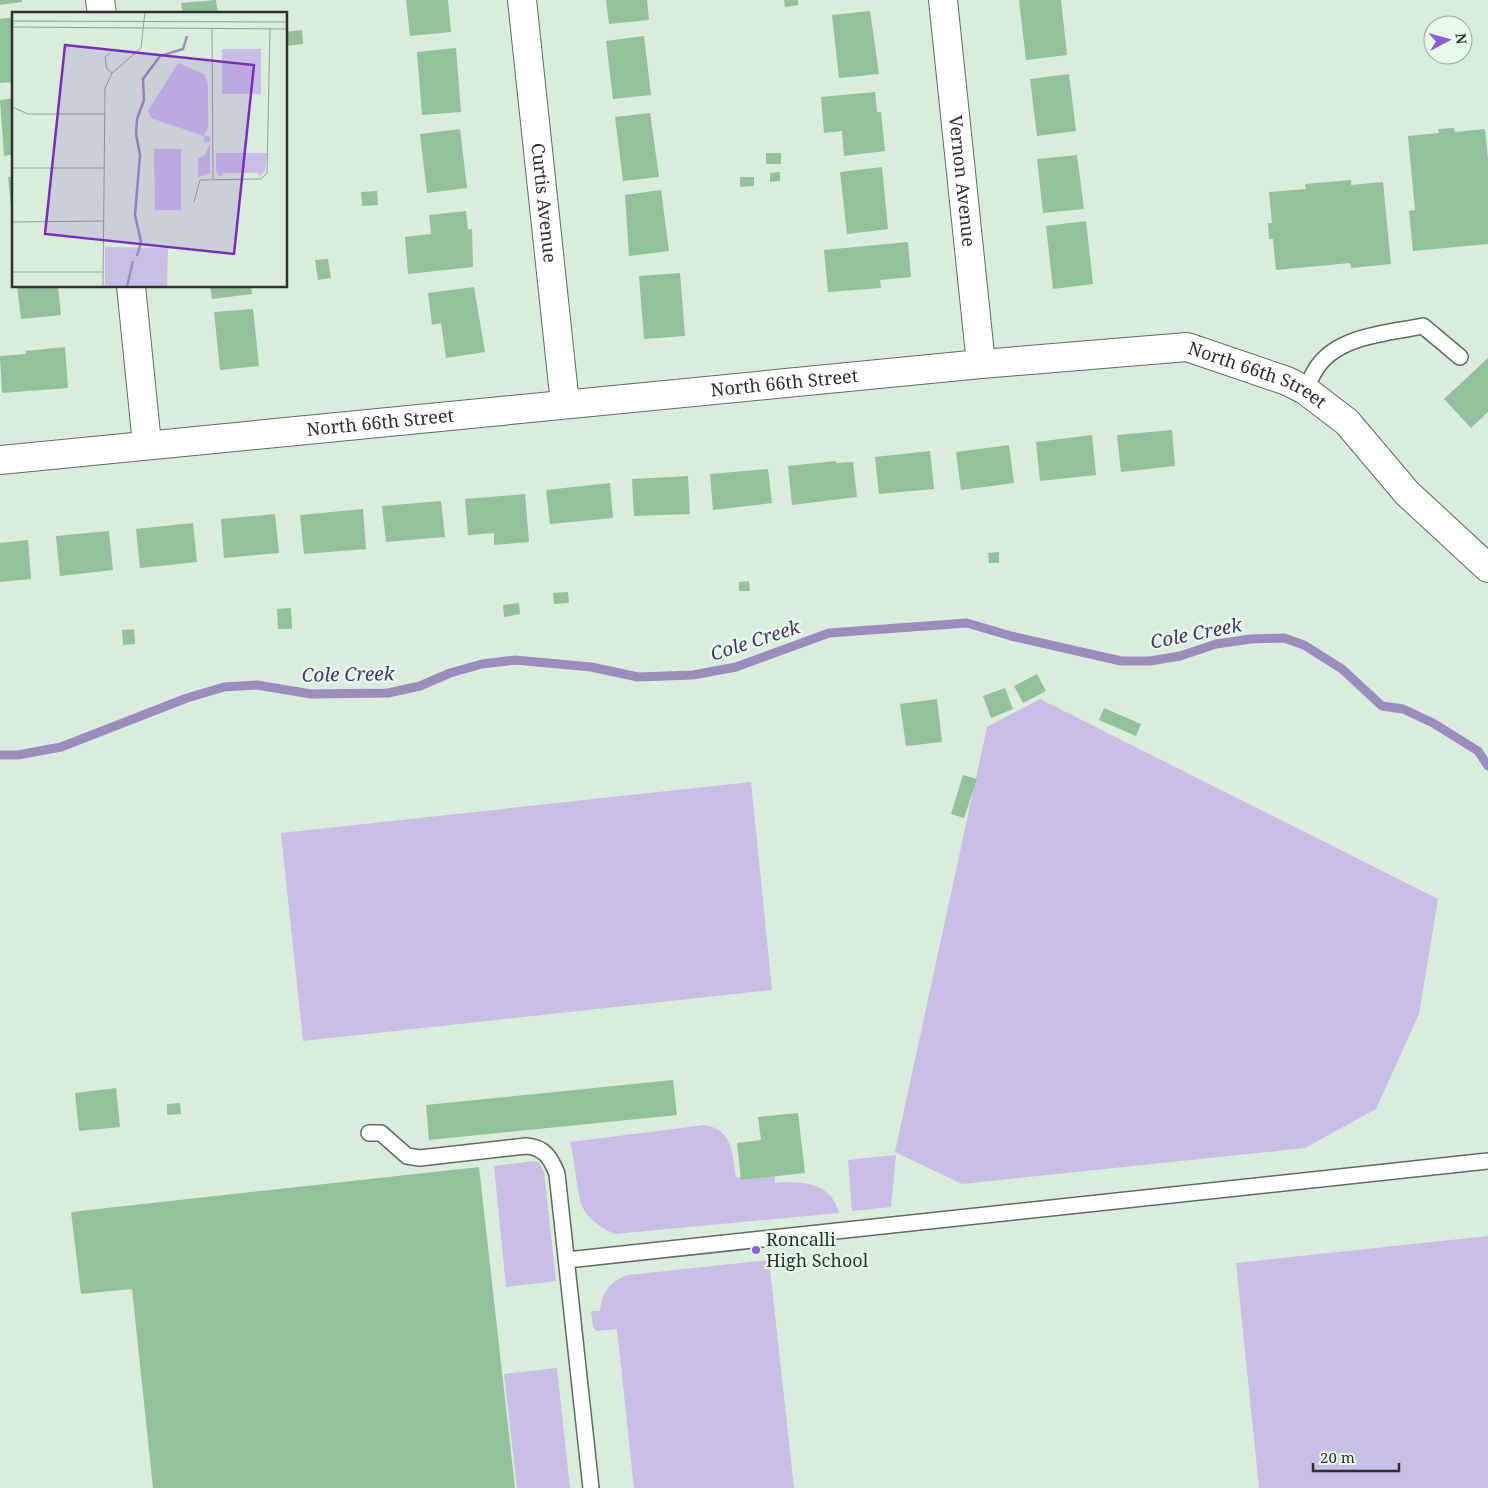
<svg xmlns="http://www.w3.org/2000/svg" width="1488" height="1488" font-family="'Noto Serif',serif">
  <rect width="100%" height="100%" fill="#daecdc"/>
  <path fill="#c9bee5" d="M1040,699L1438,899L1419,1014L1376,1109L1305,1148L962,1184L895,1152L987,727Z
    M751,782L772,990L303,1041L281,833Z
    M705,1125C733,1130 732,1154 736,1177H741V1180L775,1176V1183C802,1181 831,1182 839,1213L614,1234C603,1228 590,1221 584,1210C577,1199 575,1159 570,1142Z
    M896,1155L891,1207L852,1211L848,1160Z
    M534,1161L539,1162L544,1172L556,1281L506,1287L494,1166Z
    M1488,1236V1488H1259L1236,1263Z
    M769,1260L794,1488H634L617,1329L597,1331L593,1327L591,1311H600C602,1292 611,1280 629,1275Z
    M557,1368L570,1488H517L504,1374Z"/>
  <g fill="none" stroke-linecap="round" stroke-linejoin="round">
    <path stroke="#9b8ebf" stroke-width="9" d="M0,755H18L61,747L187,698L224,687L257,685L311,694L388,693L420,686L450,673L482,664L515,660L591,667L638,677L693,675L736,667L829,633L967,623L1011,636L1121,661H1150L1180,656L1216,644L1251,639L1284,638L1304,645L1342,669L1382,706L1403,709L1433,723L1478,751L1488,766"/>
  </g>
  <path fill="#93c19a" d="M0,0H22V2L0,5Z
    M216,0L218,14H183L181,3Z
    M406,0H448L451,32L410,36Z
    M606,0H647L649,20L609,24Z
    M784,0H798V5L785,7Z
    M1019,0H1061L1067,55L1026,60Z
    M870,11L879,74L839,78L832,15Z
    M14,17V82L0,83V19Z
    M302,30L303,44L286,46V32Z
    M644,36L651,95L613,99L606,41Z
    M456,48L461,112L422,115L417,52Z
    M1069,74L1076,131L1037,136L1030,79Z
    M875,92L877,112H881L885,151L844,156L842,131L824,133L821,97Z
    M14,98V154L4,156L0,100Z
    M650,113L659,177L623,181L615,117Z
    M1454,128L1455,132L1485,129L1488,159V244L1413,251L1409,211L1415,210L1408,136L1439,133L1438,129Z
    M460,129L467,188L427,193L420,134Z
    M766,153H781V164H766Z
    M1077,155L1084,209L1043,213L1037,159Z
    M882,167L888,229L847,234L840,172Z
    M780,172V181L770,182V173Z
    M8,177H14V218H12Z
    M740,177H754V186L740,187Z
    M1351,180V185L1383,182L1391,264L1351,268L1350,263L1276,270L1273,239H1269L1268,223H1272L1269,192L1306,189L1305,184Z
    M661,190L669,251L629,256L625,195Z
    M377,191L378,205L362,206L361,192Z
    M466,211L468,230L472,229L473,267L408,274L405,237L431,234L429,215Z
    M1086,221L1093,284L1053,289L1046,226Z
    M908,242L911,277L880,280L881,288L828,292L824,250Z
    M328,259L331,278L318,280L315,260Z
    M680,273L685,336L644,339L639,276Z
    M17,286H58L61,315L21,319Z
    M210,286H251L252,294L212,299Z
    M474,287L485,352L446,358L441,323L432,325L428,293Z
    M253,309L259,366L220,370L214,312Z
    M65,347L68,388L2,393L0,356L26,354V351Z
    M1488,358V412L1471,428L1444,399Z
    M1172,430L1175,466L1121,472L1117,435Z
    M1092,435L1096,475L1040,481L1036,442Z
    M1009,445L1014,483L961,490L956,452Z
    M930,451L934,489L879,494L875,457Z
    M836,461V463L853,462L857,497L792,505L788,466Z
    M768,469L772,503L713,510L710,474Z
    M688,476L690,514L634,516L632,479Z
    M610,483L613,518L550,524L546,490Z
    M525,494L529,542L494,545V533L468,535L465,499Z
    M441,501L445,537L386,542L382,506Z
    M363,509L366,549L304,554L300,515Z
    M275,514L279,553L224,558L221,519Z
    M193,523L197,562L140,568L136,529Z
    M109,531L113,570L60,576L56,536Z
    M28,540L31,579L0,582V543Z
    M999,552V563H989L988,553Z
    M749,581L750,591H739V582Z
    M568,592L569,603L554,604L553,593Z
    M519,603L520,614L504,617L503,605Z
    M291,608L292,629H278L277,609Z
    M134,629L135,644L123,645L122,630Z
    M1037,674L1046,691L1023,703L1014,686Z
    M1005,688L1013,709L991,718L983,696Z
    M937,699L942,742L906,746L900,704Z
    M1104,708L1141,724L1136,736L1099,720Z
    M963,775L977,779L964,818L951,814Z
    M673,1080L677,1115L429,1140L426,1105Z
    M116,1088L120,1127L79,1131L75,1093Z
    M180,1103L181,1114L167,1115V1104Z
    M798,1113L805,1173L741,1180L737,1143L761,1140L758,1117Z
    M479,1167L515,1488H153L132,1289L81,1294L71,1212Z"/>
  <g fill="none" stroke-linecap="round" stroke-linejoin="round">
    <g stroke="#5d6d5f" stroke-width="18">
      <path id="service" d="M1305,390C1309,382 1313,373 1318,366C1340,335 1389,333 1423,326L1460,357
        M369,1133H381L407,1156L420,1158L526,1146C544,1147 551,1158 557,1174L591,1488
        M567,1260L1488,1161"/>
    </g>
    <g stroke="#5d6d5f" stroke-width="30">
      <g id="minor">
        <path d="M100,0L102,14"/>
        <path id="s1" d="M522,0L565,404"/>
        <path id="s2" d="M943,0L981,364"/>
        <path d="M131,286L147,444"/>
        <path id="s3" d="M0,460L981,364L1187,347L1287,381L1305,390L1347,422L1407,493L1488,568"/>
      </g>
    </g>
    <use href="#service" stroke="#fff" stroke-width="15"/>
    <use href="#minor" stroke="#fff" stroke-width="28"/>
  </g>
  <circle fill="#8a5ed8" stroke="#e7faea" stroke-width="2" cx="756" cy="1250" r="5"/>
  <g text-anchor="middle" stroke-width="5" stroke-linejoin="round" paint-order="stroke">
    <g font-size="18" fill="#2c332d" stroke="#e7faea">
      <text dy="6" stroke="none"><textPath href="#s2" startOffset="182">Vernon Avenue</textPath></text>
      <text dy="6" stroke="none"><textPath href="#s1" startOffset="204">Curtis Avenue</textPath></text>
      <text dy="6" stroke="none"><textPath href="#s3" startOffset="1268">North 66th Street</textPath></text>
      <text dy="6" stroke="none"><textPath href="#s3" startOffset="788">North 66th Street</textPath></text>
      <text dy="6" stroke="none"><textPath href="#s3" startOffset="382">North 66th Street</textPath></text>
    </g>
    <g font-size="18" fill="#2c332d" stroke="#e7faea" text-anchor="start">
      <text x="766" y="1246">Roncalli<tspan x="766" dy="21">High School</tspan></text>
    </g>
    <g font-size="19" font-style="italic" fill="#493371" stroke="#e7faea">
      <text transform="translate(1196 633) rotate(-11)" y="7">Cole Creek</text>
      <text transform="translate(755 640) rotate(-18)" y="7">Cole Creek</text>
      <text transform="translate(348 674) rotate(-1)" y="7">Cole Creek</text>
    </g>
  </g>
  <g transform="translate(12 12)">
    <rect width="275" height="275" fill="#daecdc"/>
    <path d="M210,37H249V82H210ZM166,51L192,62L196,72V116L192,123L198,125V130H192V124L139,106L136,99ZM198,132V161L186,165V146L192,144ZM142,137H169V198H143ZM204,141H255L253,159L247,165L246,161H211L208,165L204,159ZM93,235L156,236L155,275H93Z" fill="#c9bee5"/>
    <path fill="none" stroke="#9b8ebf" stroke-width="2.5" d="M125,244L129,230L123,203L128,143L124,122L125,107L132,88L131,67L148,44L171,37L175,24M115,275L121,249"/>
    <path fill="none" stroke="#94a296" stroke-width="1" d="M0,9L275,10M0,15L275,17M200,17L201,167M98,41L93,45L95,57L100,61M0,95L16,102H92M0,156H92M182,190L188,168L249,167L255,161L258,17M0,210L91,209M0,260H91M91,275L93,76L100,61L129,36L133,0"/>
    <path fill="#7b2cbf" fill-opacity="0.15" stroke="#7b2cbf" stroke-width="2.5" d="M53,33L242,53L222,242L33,222Z"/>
    <rect width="275" height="275" fill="none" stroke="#2c332d" stroke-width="2.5"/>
  </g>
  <g transform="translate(1448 40) rotate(84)"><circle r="24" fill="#e7faea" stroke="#9caa9e"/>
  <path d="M0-4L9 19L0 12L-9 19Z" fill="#8a5ed8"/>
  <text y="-8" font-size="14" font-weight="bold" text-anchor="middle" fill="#2c332d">N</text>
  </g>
  <path d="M1313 1463v8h86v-8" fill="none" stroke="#2c332d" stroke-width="2.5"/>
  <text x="1320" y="1463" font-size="15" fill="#2c332d" stroke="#e7faea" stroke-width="4" paint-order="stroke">20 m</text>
</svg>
